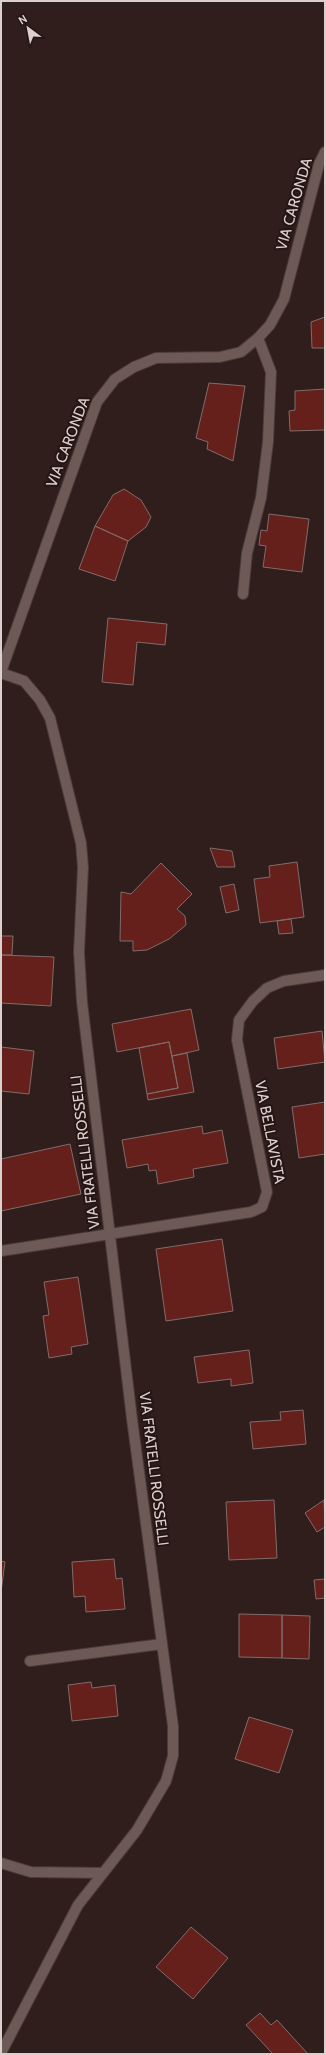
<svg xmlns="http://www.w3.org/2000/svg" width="326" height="2055" font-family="Cabin,sans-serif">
  <rect width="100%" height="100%" fill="#2f1e1c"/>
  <path fill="#65201c" stroke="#806c69" d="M325,317V348H312L311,322Z
    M209,383L245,386L233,461L207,449L208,442L196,438Z
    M325,389V430L290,431L289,411L295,410V391Z
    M124,489L141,500L151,517L146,527L128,541L95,526L113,495Z
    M269,514L309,519L302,572L263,567L266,546L259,545L261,530L267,531Z
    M95,526L128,541L115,581L79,569Z
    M108,618L167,624L165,645L137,642L133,685L102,682Z
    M210,848L232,851L235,867H217Z
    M297,862L304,917L260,923L254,879L270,877L269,866Z
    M161,863L192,894L177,909L185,916L186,925L169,939L147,950L133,951V941H120L121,892L131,894Z
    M234,884L239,910L226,913L220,887Z
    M291,919L293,933L279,934L277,921Z
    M1,936H13L12,955H1Z
    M1,955L54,957L51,1006L1,1003Z
    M191,1009L199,1050L172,1056L169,1042L117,1052L112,1024Z
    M322,1031L325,1062L278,1069L274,1038Z
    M169,1042L178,1088L147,1094L139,1048Z
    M1,1047L34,1051L29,1094L1,1091Z
    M187,1053L194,1092L148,1100L147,1094L178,1088L172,1056Z
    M325,1102V1154L299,1158L292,1107Z
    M202,1126L203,1134L222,1130L228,1163L193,1169L194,1177L158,1184L156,1170L149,1171L148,1164L127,1168L122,1140Z
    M70,1144L81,1194L1,1211V1159Z
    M222,1239L233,1311L166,1321L156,1249Z
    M78,1277L88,1344L71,1347L72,1354L49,1358L43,1316L49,1315L44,1282Z
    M249,1350L253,1383L231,1386V1379L198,1383L194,1357Z
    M303,1410L306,1444L253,1449L250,1422L281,1420L280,1412Z
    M274,1500L277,1558L229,1560L226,1502Z
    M324,1500L325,1527L317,1532L305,1513Z
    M114,1559L116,1579L122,1578L125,1609L86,1612L85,1596L74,1597L72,1562Z
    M1,1561L5,1562L1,1592Z
    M325,1579V1598L316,1599L314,1580Z
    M239,1614L282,1615V1658L239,1657Z
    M282,1615L310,1616L309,1659L282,1658Z
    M91,1682L92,1688L115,1685L118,1716L72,1721L68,1685Z
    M249,1717L293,1730L279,1773L235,1759Z
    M191,1927L228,1958L193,1999L156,1967Z
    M260,2013L271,2025L277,2020L308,2054H271L272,2053L246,2025Z"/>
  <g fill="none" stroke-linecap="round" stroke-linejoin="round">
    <g stroke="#493c3b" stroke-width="12">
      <path id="minor" d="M243,594L247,553L261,498L268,442L271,372L258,338
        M1,672L97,402L115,379L134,367L156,358L220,357L241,352L258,338L270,325L284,299L319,164L325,152
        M1,673L24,681L40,700L50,718L81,843L83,867L79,952L82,1002L132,1419L173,1726V1756L166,1781L137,1830L78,1905L1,2053
        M1,1251L251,1212L262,1207L267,1192L237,1040L239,1020L253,1001L267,988L284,981L325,975
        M30,1661L162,1644
        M1,1863L31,1872L103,1873"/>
    </g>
    <use href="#minor" stroke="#6d5956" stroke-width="10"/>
  </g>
  <g text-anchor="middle" stroke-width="4" stroke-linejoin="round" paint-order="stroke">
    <g font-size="15" fill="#dcd0ce" stroke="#251513">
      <text transform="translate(294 204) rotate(-74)" y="5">VIA CARONDA</text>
      <text transform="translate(68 442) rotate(-69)" y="5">VIA CARONDA</text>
      <text transform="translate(270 1132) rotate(79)" y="5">VIA BELLAVISTA</text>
      <text transform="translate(85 1152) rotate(-97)" y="5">VIA FRATELLI ROSSELLI</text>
      <text transform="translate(154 1469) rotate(83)" y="5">VIA FRATELLI ROSSELLI</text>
    </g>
  </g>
  <rect width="326" height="2055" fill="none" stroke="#dcd0ce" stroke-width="4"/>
  <g transform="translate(28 28) rotate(328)" stroke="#251513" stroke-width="3" paint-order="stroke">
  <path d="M0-3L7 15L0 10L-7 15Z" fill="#dcd0ce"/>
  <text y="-6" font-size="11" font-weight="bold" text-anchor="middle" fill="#dcd0ce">N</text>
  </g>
</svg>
